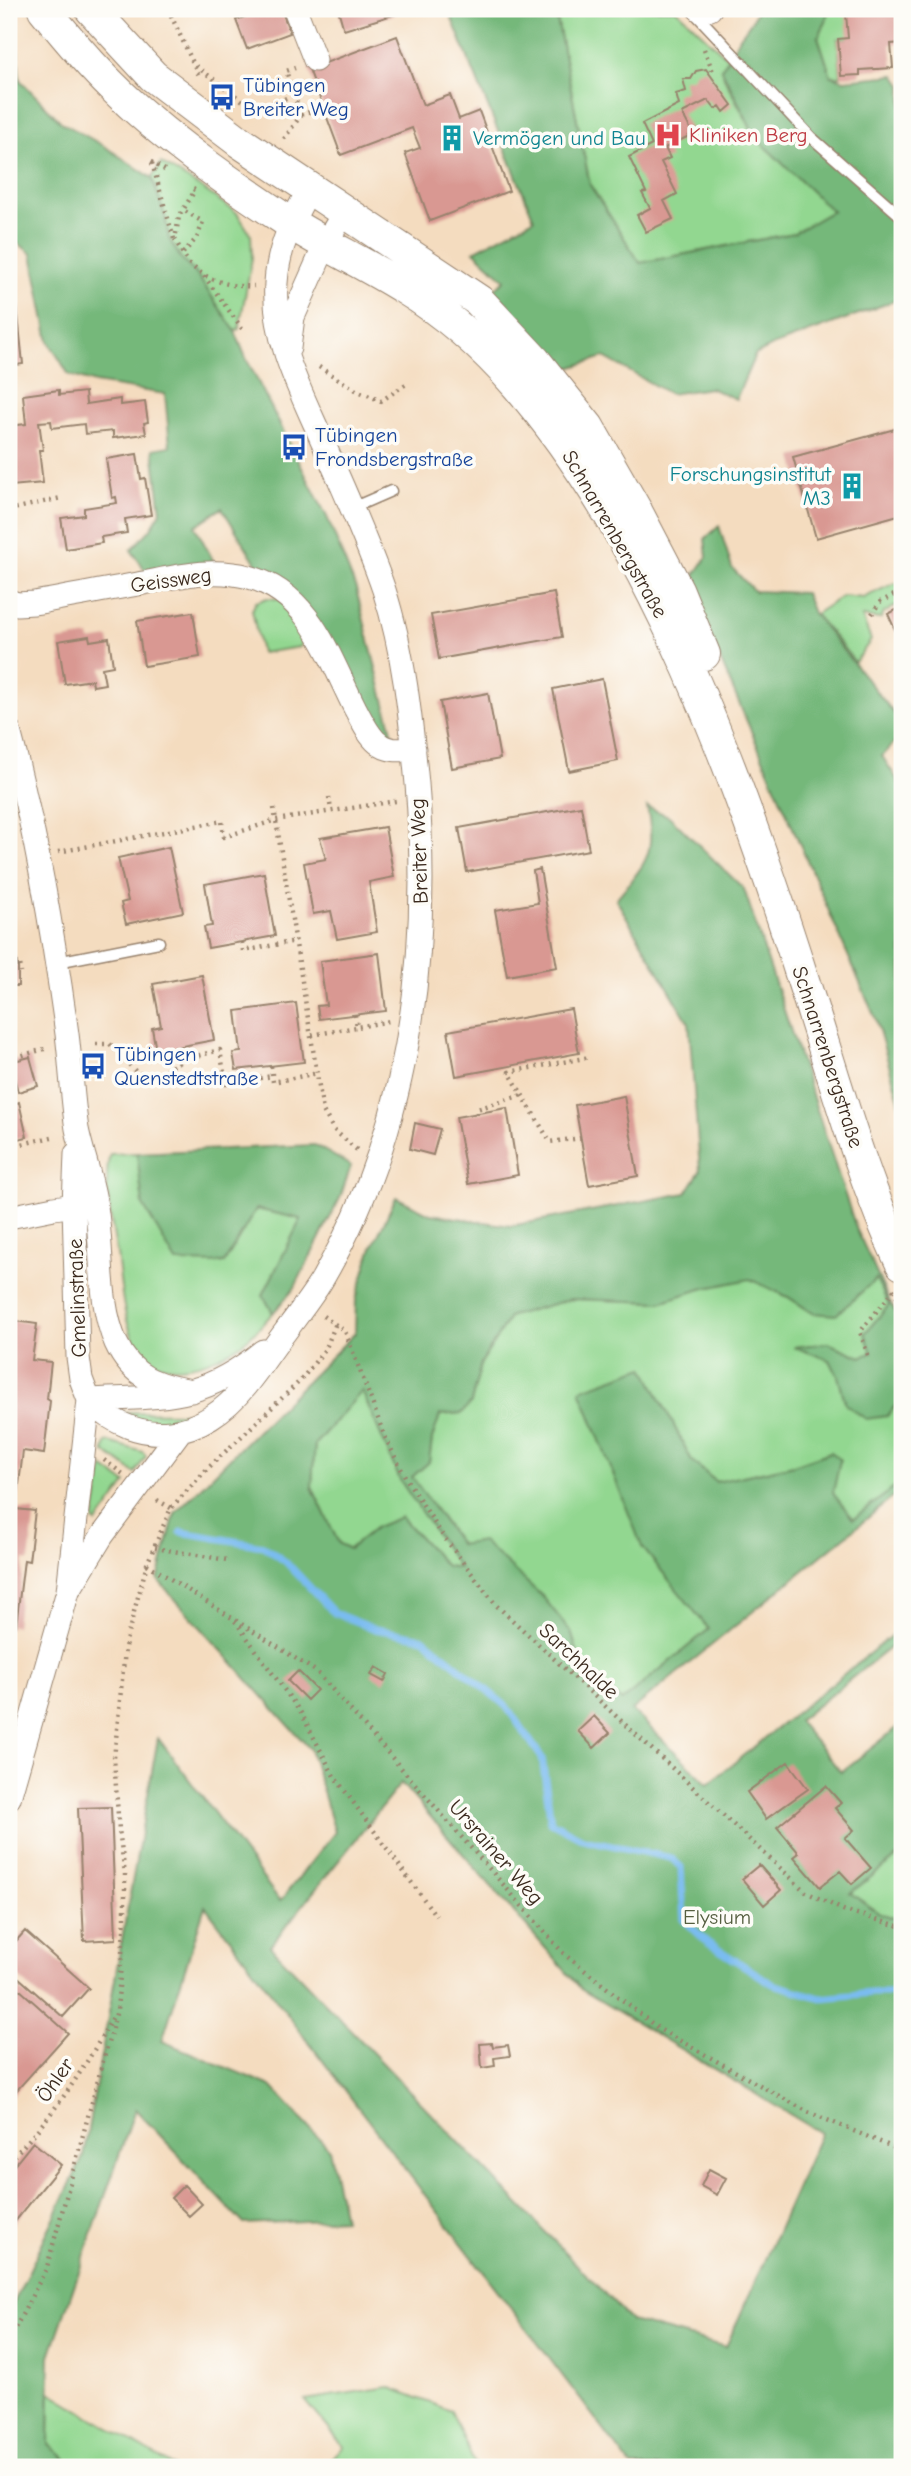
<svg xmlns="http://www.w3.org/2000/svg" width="911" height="2476" font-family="'Comic Neue',sans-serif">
  <rect width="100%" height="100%" fill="#fdfcf7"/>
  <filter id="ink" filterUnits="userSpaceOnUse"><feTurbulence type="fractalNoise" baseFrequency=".0143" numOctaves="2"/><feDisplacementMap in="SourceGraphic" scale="14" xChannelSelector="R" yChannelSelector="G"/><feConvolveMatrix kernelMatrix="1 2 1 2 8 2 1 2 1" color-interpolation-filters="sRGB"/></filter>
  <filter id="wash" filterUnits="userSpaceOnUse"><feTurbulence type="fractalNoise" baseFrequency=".00686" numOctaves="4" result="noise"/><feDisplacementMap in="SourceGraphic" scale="28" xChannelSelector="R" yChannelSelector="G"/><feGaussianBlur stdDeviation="1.57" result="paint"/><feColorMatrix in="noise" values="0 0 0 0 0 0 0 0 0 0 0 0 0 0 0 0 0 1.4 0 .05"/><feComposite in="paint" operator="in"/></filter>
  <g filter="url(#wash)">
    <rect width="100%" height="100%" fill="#f4dcbf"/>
    <path fill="#92d790" stroke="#668057" stroke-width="2" d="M555,9H676L729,59L722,68L724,78L756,138L832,211L794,233L640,263L590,185Z
      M828,9H887V11L848,38L838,39L841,76H831L818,37L826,22Z
      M161,163L203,189L237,213L251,235L252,258L239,329L235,331L197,275L182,260L169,239L165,216L152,178Z
      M895,583L902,585V602L884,613L880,619L862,617L871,640L855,662L815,614L843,596L863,598Z
      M267,598L280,599L307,630L300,647L261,653L252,610L256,602Z
      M137,1153L143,1205L224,1263L256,1209L302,1219L263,1295L273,1313C263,1323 254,1335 242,1343C215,1363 161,1383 138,1347C122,1321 121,1283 117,1254C112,1225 102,1182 110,1154Z
      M750,1278L788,1297L813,1313L876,1279L889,1305L865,1333L872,1353L861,1357L828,1343L796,1347L830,1360L838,1376L846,1405L887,1416L902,1398V1482L853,1520L832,1493L840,1460L831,1452L794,1465L716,1482L692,1461L644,1368L686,1600L709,1630L622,1701L583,1669L571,1632L461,1545L412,1477L429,1462L432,1439L440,1415L461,1413L471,1403L481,1363L510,1316L571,1299L660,1302L701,1289Z
      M362,1390L400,1480L460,1568L446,1566L401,1517L376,1527L349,1549L339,1544L312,1487L313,1469L315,1444Z
      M124,1412L184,1413L190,1418L141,1424Z
      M109,1442L143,1452L146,1456L135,1473L104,1451L106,1443Z
      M103,1467L126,1483L97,1523L94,1521Z
      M902,1853V1921L880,1913L849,1894Z
      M389,2387L451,2411L476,2467H321L344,2447L305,2400Z
      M50,2392L174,2467H74L49,2445Z"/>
    <path fill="#75b87a" stroke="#58714c" stroke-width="2" fill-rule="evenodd" d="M448,9H555L590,185L640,263L794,233L832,211L756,138L721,68C730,59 733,48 739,38C746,28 754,21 757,9H828L826,22L818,37L831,76L844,80L895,75L902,85V298L772,346L755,355L736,399L710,388L670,394L604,357L566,369L493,290L505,280L474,251L534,219Z
      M9,35L17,50L20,80L61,122L104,146L152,178L165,216L169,239L182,260L197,275L235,331L246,358L327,517L356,589L396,747L390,746L262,573L222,508L195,526L215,564L165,572L146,571L131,550L150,530L161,512L153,449L170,446L165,394L95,383L69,375L49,342L32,254L9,236Z
      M719,526L732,568L754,591L805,593L813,613L902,723V734L882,756L902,787V1110L876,1020L688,585L707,557L705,539Z
      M647,807L669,816L744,889L856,1228L886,1294L902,1325V1398L887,1416L866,1419L846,1405L838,1376L830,1360L794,1347L828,1343L861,1357L872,1353L865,1333L889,1305L876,1279L836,1315L813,1313L788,1297L750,1279L701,1289L660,1302L571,1299L510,1316L481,1363L471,1403L462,1413L440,1415L432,1439L429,1462L412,1477L460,1545L482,1541L543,1597L571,1632L583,1669L622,1701L709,1629L642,1547L580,1390L644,1367L692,1461L716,1482L794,1465L831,1452L840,1460L833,1493L853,1519L902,1482V1490L632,1710L708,1784L902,1627V1638L798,1721L841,1772L902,1724V1853L850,1893L880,1913L902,1921V2467H632L205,1906L162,2041L271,2086L329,2149L344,2219L244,2224L135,2109L50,2356L49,2444L74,2467H9V2313L83,2157L158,1738L280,1901L335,1832L310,1749L158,1580L175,1513L355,1333L356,1300L371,1250L396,1197L430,1214L511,1226L686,1193L700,1171L689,1023L616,899C645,864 657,855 647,807ZM362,1391L400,1480L459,1568L446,1566L401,1517L376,1527L349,1549L339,1544L312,1487L313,1469L315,1444ZM401,1783L582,1990L821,2133L726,2347L631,2321L270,1946Z
      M315,1145L351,1166L340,1198L294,1289L273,1313L263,1295L301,1219L256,1209L224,1263L176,1262L143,1205L137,1153Z"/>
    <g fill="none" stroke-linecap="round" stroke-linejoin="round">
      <path stroke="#7abcf0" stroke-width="7" d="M181,1532L263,1546L286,1562L334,1613L375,1629L423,1638L506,1706L542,1758L551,1822L583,1839L671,1858L681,1867L684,1920L708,1943L773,1984L821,1998L872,1993H902"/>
    </g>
    <g id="blocks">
      <path fill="#d99892" d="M267,9H281L290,33L247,49L236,20Z
        M338,9H412L344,30Z
        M887,9H902V43L891,44L893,68L860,70V75L841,76L838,39L848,38L846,14L887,11Z
        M397,36L423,105L450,95L459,119L479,111L509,191L430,221L405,153L420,148L412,128L341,155L309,69Z
        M706,69L732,105L724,112L720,106L715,109L708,100L682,113L693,134L665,148L670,158L661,162L677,194L664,201L673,219L646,232L637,215L650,208L642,193L646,192L629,157L652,145L642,124L679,105L676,94L686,91L683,79H691L696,71Z
        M9,247H11L23,364L9,366Z
        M59,390V395L85,392L86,404L120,399V405L145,402L148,422L144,423L146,434L113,438V431L85,434L84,424L52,428L51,421L39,422L43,450H39L43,483L11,486L9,426L26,424L23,395Z
        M902,427V514L816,538L793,457Z
        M137,454L141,479L145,478L151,515L125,519L127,533L101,537L102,543L66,549L61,518L84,515V508L117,503L116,497L112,498L106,459Z
        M554,593L562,637L439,659L431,615Z
        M902,607V645L888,614Z
        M193,612L200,657L144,666L137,621Z
        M89,636L90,641L109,638L113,666L102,668L105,684L93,686L92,680L65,684L58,641Z
        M602,679L618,761L569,771L553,689Z
        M488,693L500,759L452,768L440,702Z
        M581,806L589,850L467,872L459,828Z
        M385,827L394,877L369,882L377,932L337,939L331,911L313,914L304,863L326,859L320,838Z
        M169,847L183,912L126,924L121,903L128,901L118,858Z
        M540,869L557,967L507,976L495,910L538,903L533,871Z
        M264,873L275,936L208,948L204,927L212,926L205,884Z
        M379,953L386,1011L319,1019L317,1006L326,1005L320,961Z
        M9,965H18V986H9Z
        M202,975L214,1040L156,1051L152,1028L161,1026L153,984Z
        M296,1003L304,1062L236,1070L233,1053L241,1052L236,1011Z
        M571,1009L579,1053L456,1076L448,1031Z
        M30,1057L38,1086L18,1092L10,1062Z
        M9,1088L14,1104L19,1102L27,1137L9,1141Z
        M624,1096L638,1176L589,1185L575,1105Z
        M507,1108L518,1175L468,1184L456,1117Z
        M415,1123L440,1129L433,1155L410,1149Z
        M9,1320L37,1324L32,1360L51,1362L47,1399L50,1401L44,1454L23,1451L16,1509L35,1511L29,1561L24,1560L16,1626L11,1625L10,1630Z
        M376,1667L388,1674L384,1682L371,1675Z
        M298,1671L317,1690L307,1700L288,1681Z
        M594,1716L610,1733L594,1748L578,1731Z
        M788,1762L808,1789L766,1819L747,1792Z
        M826,1786L841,1803L835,1808L854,1830L845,1838L871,1868L852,1884L840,1871L820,1887L794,1857L799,1853L777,1827Z
        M111,1807L116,1939L84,1941L78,1808Z
        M759,1865L781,1890L764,1905L742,1879Z
        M25,1931L89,1988L63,2017L9,1969V1949Z
        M9,1980L68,2033L9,2099Z
        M492,2043L493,2047L508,2045L510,2056L494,2058L495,2066L482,2068L480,2044Z
        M33,2142L61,2165L13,2224L9,2221V2172Z
        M709,2169L726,2178L717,2195L701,2186Z
        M184,2185L202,2204L189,2216L171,2198Z"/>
    </g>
  </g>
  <g filter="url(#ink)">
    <use href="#blocks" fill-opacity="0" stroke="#98836e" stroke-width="2"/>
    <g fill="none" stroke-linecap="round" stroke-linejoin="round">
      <g stroke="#98836e" stroke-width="13">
        <path id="lane" d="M693,11L811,137L902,217
          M352,508L391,491
          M57,962L159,942"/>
      </g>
      <g stroke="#98836e" stroke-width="25">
        <path id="street" d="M295,9L315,60
          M699,9H710
          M289,348L293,317L326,243L345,211
          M9,601L17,604L34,603C69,597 104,590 138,584C176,577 211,567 249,577C310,593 329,657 355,708C361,719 368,735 378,743C388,752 402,750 414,749
          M9,731C36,831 53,932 67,1034C71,1065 72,1098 77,1129C82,1153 91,1177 95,1201C104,1246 97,1301 116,1343C132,1378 157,1385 192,1391
          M9,1217L54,1208L89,1203
          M89,1400C140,1451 203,1439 246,1385C260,1368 272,1349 285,1332C298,1314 312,1297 323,1278C410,1128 431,955 417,784C411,720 404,652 384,590C367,540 344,491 323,442C301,392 272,339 276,283C278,247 293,218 310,188
          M89,1400C164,1396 201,1402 263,1351
          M72,1585L102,1536L181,1430
          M9,1798L68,1591L89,1400L81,1379L78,1357L74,1205L76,1154"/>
      </g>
      <g stroke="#98836e" stroke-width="34">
        <path id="secondary" d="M44,9C65,35 88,63 112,86C162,136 228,182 287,221C324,245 366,264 404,288C447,314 484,347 517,385C655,544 740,782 803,980C833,1073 861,1177 902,1264
          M91,9L153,76L240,142L479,301L535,361L588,427L635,509L678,591L704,654"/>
      </g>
      <path stroke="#98836e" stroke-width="4.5" stroke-dasharray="2 5" stroke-linecap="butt" d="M168,9L200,78
        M704,49L714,74
        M196,66L255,110L294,95
        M301,115L323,107
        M284,139L301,115L286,71L295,68
        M151,162L165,170
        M152,163L174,239
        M193,189L195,190L179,217L175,239C179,247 184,257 190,264C205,280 233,288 254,286
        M183,253L197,238L203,222L183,210
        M204,276L243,330
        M319,367L356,390L381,401L409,382
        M9,510L61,498
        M872,614L880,602L902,591
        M9,688L13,687
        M329,797L331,810
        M274,808L323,1111L334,1130L357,1150
        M58,852L222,821L224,837L276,820L396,801
        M242,942L243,951L296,941
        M9,962H20L21,973
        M355,1015L357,1027L390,1021
        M312,1035L357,1027
        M96,1044H110L137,1073L155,1076L185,1059L184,1046
        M9,1059L48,1048
        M185,1059L220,1050L226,1084L272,1076
        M271,1066L273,1082L318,1073
        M477,1114V1109L522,1095
        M581,1138L550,1142L509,1072L590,1057
        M9,1147L56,1136
        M893,1289L902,1307
        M323,1316L345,1331L385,1437L407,1480L443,1536L496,1605L806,1892L843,1910L902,1927
        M868,1355L860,1332L894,1290
        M104,1460L123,1474
        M157,1500L171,1508
        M155,1548L227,1560
        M147,1564L317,1672L564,1954L659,2029L808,2112L902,2151
        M235,1621L301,1713L334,1776L436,1916
        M9,2161C54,2115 82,2073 113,2017
        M9,2340L47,2267L117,2010L125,1919V1874L119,1830L114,1758L126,1641L147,1564L171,1508L207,1469L301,1380L326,1348L336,1323"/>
      <use href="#lane" stroke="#fff" stroke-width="10"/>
      <use href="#street" stroke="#fff" stroke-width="23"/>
      <use href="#secondary" stroke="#fff" stroke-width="32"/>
    </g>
  </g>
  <defs>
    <g id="bus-bare" transform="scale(2.1)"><path d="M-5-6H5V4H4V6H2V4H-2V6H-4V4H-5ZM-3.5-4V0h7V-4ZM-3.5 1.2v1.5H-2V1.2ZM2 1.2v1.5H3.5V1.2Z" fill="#1a4fb4" stroke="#fdfcf7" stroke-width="2.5" paint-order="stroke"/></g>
    <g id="hospital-bare" transform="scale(2.1)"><path d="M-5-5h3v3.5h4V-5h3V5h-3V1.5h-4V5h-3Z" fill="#e0444e" stroke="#fdfcf7" stroke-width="2.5" paint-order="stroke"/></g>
    <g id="building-bare" transform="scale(2.1)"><path d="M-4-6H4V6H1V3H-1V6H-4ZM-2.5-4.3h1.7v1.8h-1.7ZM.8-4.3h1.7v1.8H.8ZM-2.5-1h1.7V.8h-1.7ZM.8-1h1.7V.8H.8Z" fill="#0f9aa8" stroke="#fdfcf7" stroke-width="2.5" paint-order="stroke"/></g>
  </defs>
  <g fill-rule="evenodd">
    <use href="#bus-bare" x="222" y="97"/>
    <use href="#hospital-bare" x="668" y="135"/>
    <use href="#building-bare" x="452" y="138"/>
    <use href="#bus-bare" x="294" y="447"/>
    <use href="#building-bare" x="852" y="486"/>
    <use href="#bus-bare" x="93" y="1066"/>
  </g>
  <g text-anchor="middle" stroke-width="7" stroke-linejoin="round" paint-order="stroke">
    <g font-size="21" fill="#164399" stroke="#fdfcf7" text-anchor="start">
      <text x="243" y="92">Tübingen<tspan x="243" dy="24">Breiter Weg</tspan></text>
      <text x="315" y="442">Tübingen<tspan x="315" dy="24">Frondsbergstraße</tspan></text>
      <text x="114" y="1061">Tübingen<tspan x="114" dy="24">Quenstedtstraße</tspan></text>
    </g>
    <g font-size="21" fill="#be3a42" stroke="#fdfcf7" text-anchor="start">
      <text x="689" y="142">Kliniken Berg</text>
    </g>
    <g font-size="21" fill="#0d838f" stroke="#fdfcf7" text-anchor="start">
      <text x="473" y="145">Vermögen und Bau</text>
      <text x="831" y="481" text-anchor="end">Forschungsinstitut<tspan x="831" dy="24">M3</tspan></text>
    </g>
    <g font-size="21" fill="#3b2a1e" stroke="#fdfcf7">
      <text transform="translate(615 534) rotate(60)" y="7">Schnarrenbergstraße</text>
      <text transform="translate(171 580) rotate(-8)" y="7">Geissweg</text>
      <text transform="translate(419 851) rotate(-92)" y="7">Breiter Weg</text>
      <text transform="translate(828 1057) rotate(72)" y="7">Schnarrenbergstraße</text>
      <text transform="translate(77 1298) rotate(-92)" y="7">Gmelinstraße</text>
      <text transform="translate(579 1661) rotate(43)" y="7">Sarchhalde</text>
      <text transform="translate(496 1852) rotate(49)" y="7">Ursrainer Weg</text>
      <text transform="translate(55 2080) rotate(-55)" y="7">Öhler</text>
    </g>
    <g font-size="21" fill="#555e40" stroke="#fdfcf7">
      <text x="717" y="1924">Elysium</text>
    </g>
  </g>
  <rect width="911" height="2476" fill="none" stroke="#fdfcf7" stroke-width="35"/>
</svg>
